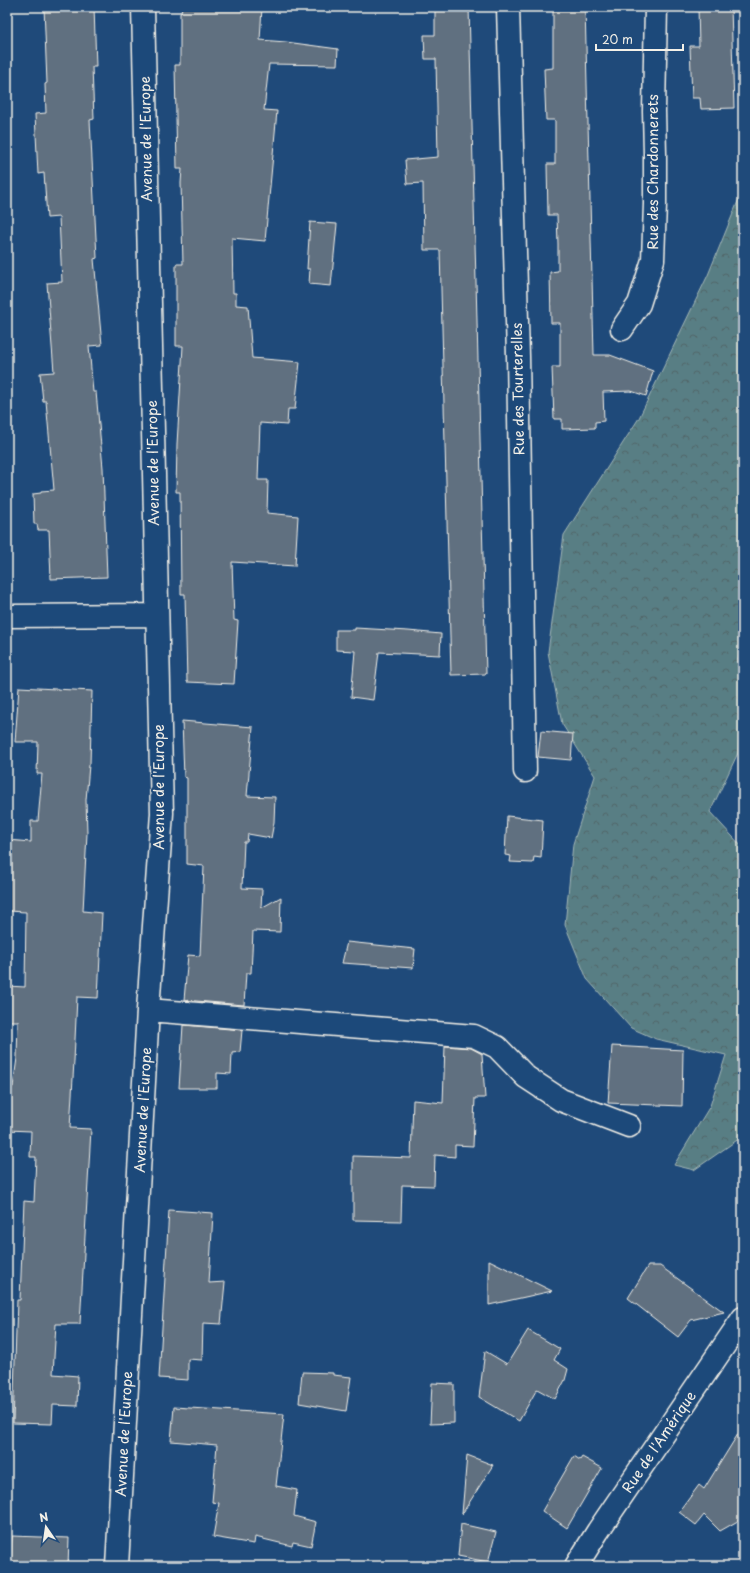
<svg xmlns="http://www.w3.org/2000/svg" width="750" height="1573" font-family="'Playpen Sans',sans-serif">
  <defs>
    <pattern id="forest-crowns" width="20" height="18" patternUnits="userSpaceOnUse"><rect width="20" height="18" fill="#587e84"/><path d="M2 6a3 3 0 1 1 6 0M12 15a3 3 0 1 1 6 0" fill="none" stroke="#516668"/></pattern>
  </defs>
  <rect width="100%" height="100%" fill="#1f4a7a"/>
  <filter id="ink" filterUnits="userSpaceOnUse"><feTurbulence type="fractalNoise" baseFrequency=".025" numOctaves="2"/><feDisplacementMap in="SourceGraphic" scale="8" xChannelSelector="R" yChannelSelector="G"/><feConvolveMatrix kernelMatrix="1 2 1 2 8 2 1 2 1" color-interpolation-filters="sRGB"/></filter>
  <g filter="url(#ink)">
    <path fill="url(#forest-crowns)" stroke="#a6b8b6" d="M743,189V643L737,663L743,678V709L738,753L710,812L743,848V981L740,986L743,1014V1136L694,1170L674,1165L710,1106L726,1055L656,1039L631,1028L587,979L565,925L573,844L595,776L562,724L548,652L564,535L639,418L708,275Z"/>
    <path fill="#606f80" stroke="#f4f1e8" d="M44,7H94L96,67H92L94,119L90,120L97,258L94,259L102,345L89,346L93,392H96L103,468L107,577L51,579L49,530H38L37,524H34L33,494L41,493V491L54,490L46,401H43L40,373L54,372L47,283L62,282L59,217L47,218L44,173L38,174L35,114L46,113L45,84L47,83Z
      M182,7H262L260,40L286,42L338,49L337,65L269,64L264,110L277,111L265,241L232,238L233,293H236V305L248,306L252,358L300,362L295,409H288L287,425L260,423L258,480H268L267,513L298,516L295,566L232,562L234,620L238,621L234,684L187,682L185,594H181L180,492H176L177,444L183,346H176V264H183L181,183L182,169H177L175,65H180V13H181Z
      M435,7H469L486,674L451,675L440,250H424L423,183L407,184L405,160L438,157L436,59H425L424,35H435Z
      M553,7H585L594,355H610L653,371L646,396L631,391L603,392L604,421L595,422V428L562,429V419H554L552,367H560V323H551L550,272L558,271V244L557,215H548L547,164H555V120H546L544,69L553,68Z
      M698,7H731L734,108L701,109L700,98H692L690,46H699Z
      M310,222L337,224L331,286L309,284L310,269H307Z
      M355,628L408,631L441,634L440,655L379,652L373,700L351,697L355,651L336,650V630H355Z
      M19,687L92,691L90,764L89,765L86,800L87,833L83,911L102,913L98,998L77,997L74,1061L70,1128L91,1129L80,1324H56L53,1374L78,1376L77,1406L53,1405L52,1424L13,1423L17,1300H20L24,1201L34,1202L36,1157H30L31,1131L7,1130V1087H13L17,1058L18,1021H7V986L25,987L26,912L7,911V840L31,842V821H38L42,774H37L38,742H15Z
      M182,721L253,727L247,796L275,797L274,822L271,838L248,834L247,842H244L242,888L262,889L261,908L281,897L280,932L253,931L251,973H246L244,1005L184,1000L188,955L200,956L204,866L187,864V778L184,777Z
      M541,731L573,734L571,760L538,757Z
      M507,816L543,820L541,858L534,857L533,863L510,862L511,856L505,855Z
      M347,942L415,949L413,968L342,963Z
      M183,1025L242,1030L240,1052L232,1053L231,1074L217,1073V1088H179Z
      M445,1046L471,1048L482,1054L485,1098H475L473,1146L455,1145V1157L435,1155L434,1186L402,1185L401,1221L353,1220V1156L411,1158L413,1100L443,1103Z
      M612,1046L683,1050L682,1106L608,1103Z
      M169,1210L213,1213L209,1283L225,1282L221,1324L203,1323L202,1360L188,1359V1380L159,1378Z
      M489,1260L552,1291L489,1305Z
      M648,1266H660L724,1312L691,1320L678,1337L628,1298Z
      M528,1330L560,1349L554,1360L568,1369L565,1380L555,1399L537,1389L519,1421L479,1397L485,1351L507,1364Z
      M302,1372L333,1373V1375L351,1377L346,1411L299,1403Z
      M432,1383L454,1384V1423L430,1424Z
      M174,1407L284,1414L276,1486L297,1490L294,1516L316,1522L311,1546L293,1542L292,1546L255,1537L254,1544L213,1537L219,1503L212,1502L217,1445L171,1441Z
      M743,1426V1518L720,1531L704,1515L696,1525L679,1512L699,1485L704,1489Z
      M467,1455L493,1465L462,1514Z
      M574,1456L580,1460L582,1457L602,1468L567,1528L542,1511Z
      M461,1524L496,1532L488,1562L458,1556Z
      M12,1536L69,1538L68,1566H10Z"/>
    <g fill="none" stroke-linecap="round" stroke-linejoin="round">
      <g stroke="#f4f1e8" stroke-width="25">
        <path id="minor" d="M508,7L518,356L525,771
          M622,329L639,304L653,260L655,204V154L654,111L656,7
          M7,616L157,615
          M148,1010L474,1036L497,1047L526,1077L561,1100L629,1126
          M117,1566L148,1010L162,813L143,7
          M576,1566L598,1531L743,1318"/>
      </g>
      <use href="#minor" stroke="#1f4a7a" stroke-width="22"/>
    </g>
  </g>
  <g text-anchor="middle" stroke-width="3.5" stroke-linejoin="round" paint-order="stroke">
    <g font-size="14" fill="#f4f1e8" stroke="#1f4a7a">
      <text transform="translate(146 139) rotate(-91)" y="5">Avenue de l'Europe</text>
      <text transform="translate(653 172) rotate(-90)" y="5">Rue des Chardonnerets</text>
      <text transform="translate(518 389) rotate(-91)" y="5">Rue des Tourterelles</text>
      <text transform="translate(153 463) rotate(-91)" y="5">Avenue de l'Europe</text>
      <text transform="translate(159 787) rotate(-90)" y="5">Avenue de l'Europe</text>
      <text transform="translate(143 1110) rotate(-87)" y="5">Avenue de l'Europe</text>
      <text transform="translate(124 1434) rotate(-87)" y="5">Avenue de l'Europe</text>
      <text transform="translate(659 1442) rotate(-56)" y="5">Rue de l'Amérique</text>
    </g>
  </g>
  <rect width="750" height="1573" fill="none" stroke="#1f4a7a" stroke-width="24"/>
  <rect x="12" y="12" width="726" height="1549" fill="none" stroke="#f4f1e8" stroke-width="1.5" filter="url(#ink)"/>
  <g transform="translate(46 1527) rotate(347)" stroke="#1f4a7a" stroke-width="3" paint-order="stroke">
  <path d="M0-3L7 15L0 10L-7 15Z" fill="#f4f1e8"/>
  <text y="-6" font-size="11" font-weight="bold" text-anchor="middle" fill="#f4f1e8">N</text>
  </g>
  <path d="M596 44v6h87v-6" fill="none" stroke="#f4f1e8" stroke-width="2"/>
  <text x="602" y="44" font-size="12" fill="#f4f1e8" stroke="#1f4a7a" stroke-width="3" paint-order="stroke">20 m</text>
</svg>
